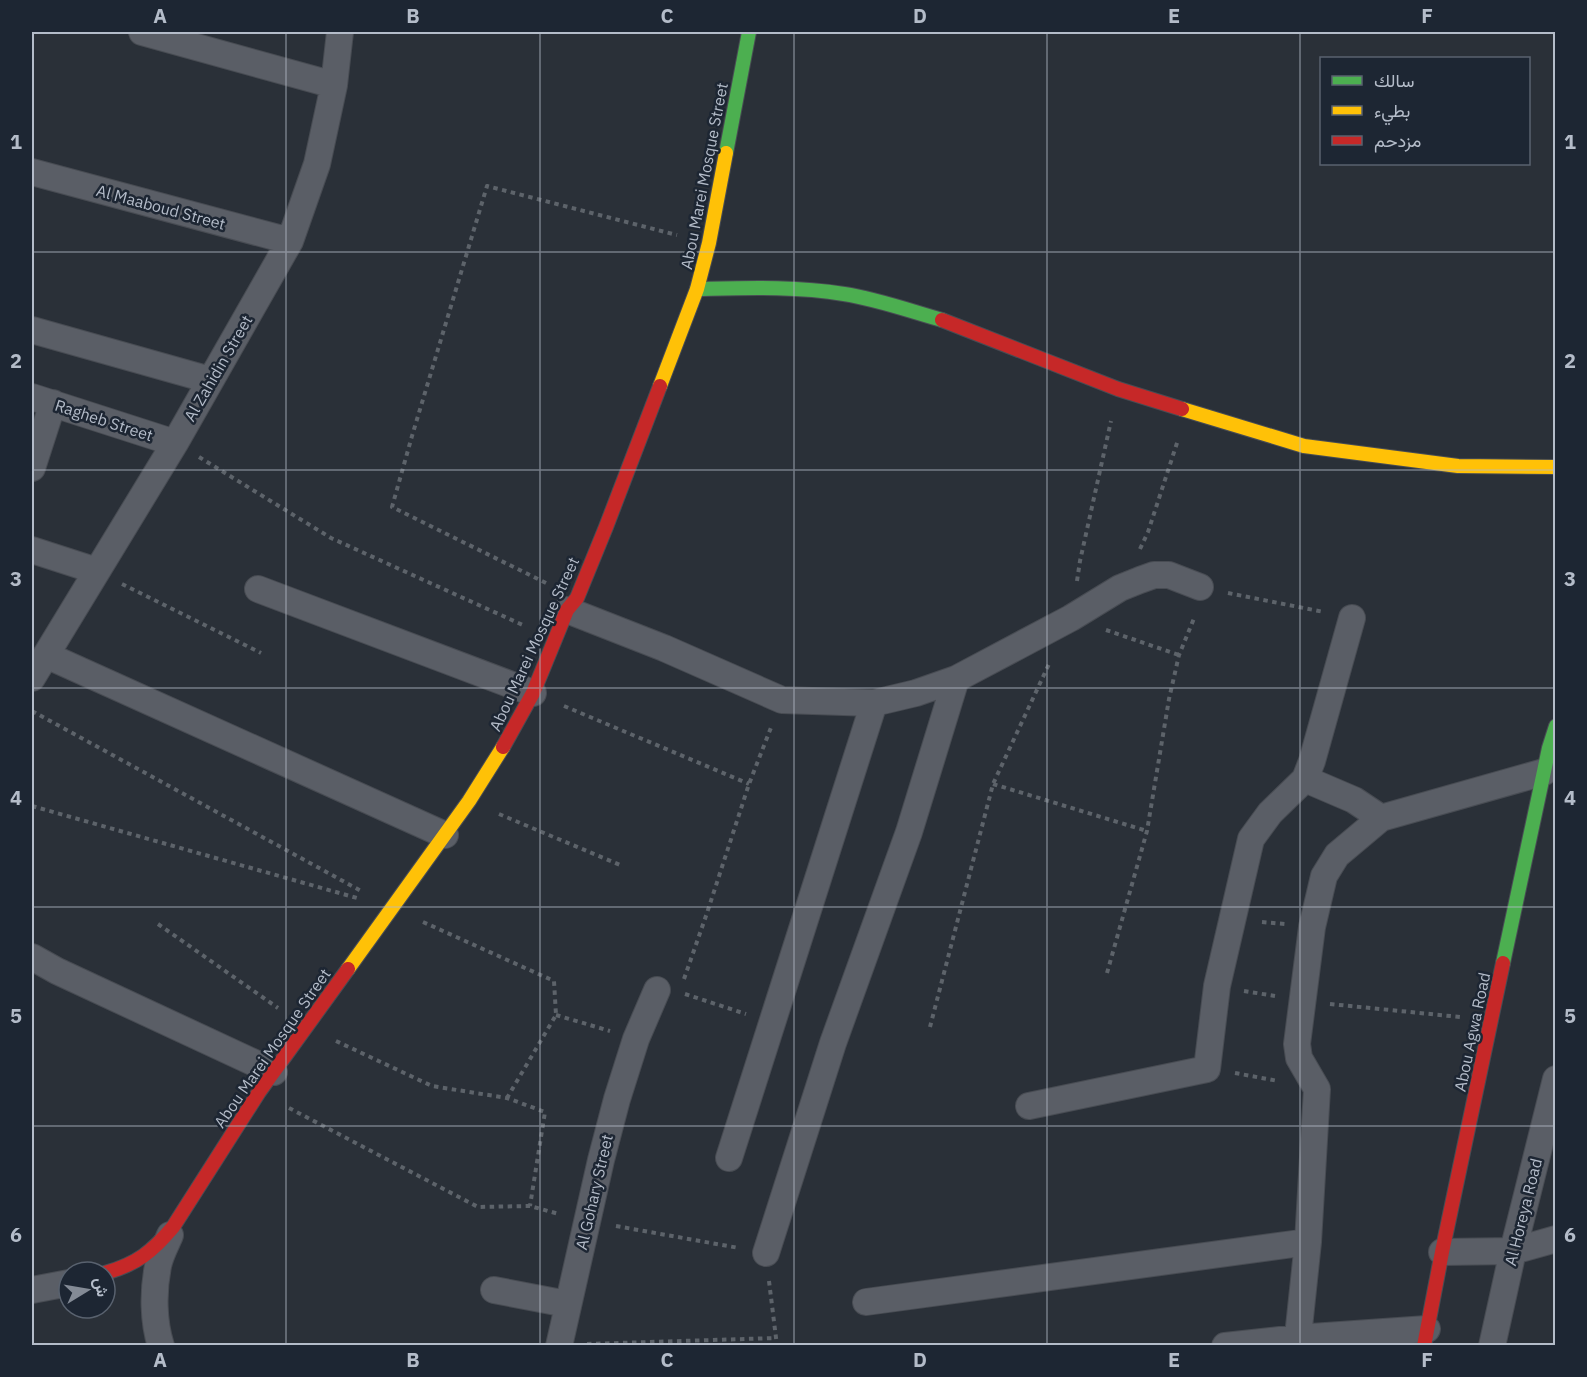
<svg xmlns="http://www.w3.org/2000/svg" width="1587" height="1377" font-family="'IBM Plex Sans',Vazirmatn,sans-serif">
  <rect width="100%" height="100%" fill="#2a3038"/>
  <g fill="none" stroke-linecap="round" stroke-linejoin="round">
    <g stroke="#484c53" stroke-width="28">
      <path id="street" d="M142,32L334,85
        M32,172L290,241
        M32,330L210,380
        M32,397L175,443
        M32,468L53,403
        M32,550L97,571
        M258,589L533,693
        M567,610L664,648L782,700L874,703L916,693L956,679L1071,618L1120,588L1140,580L1154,575H1169L1200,587
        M46,655L445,835
        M32,678L175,443L290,241L317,164L334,85L340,32
        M1305,779L1354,800L1381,818
        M32,957L57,971L274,1072
        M1029,1106L1207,1069L1217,986L1251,839L1270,813L1305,779L1312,761L1352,618
        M729,1158L874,703
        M1442,1252L1513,1251L1556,1239
        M766,1253L833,1043L909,832L956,679
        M32,1290L69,1283
        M494,1290L567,1304
        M866,1302L1308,1242
        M161,1346C153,1321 153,1291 158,1266C160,1255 166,1245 170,1235
        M559,1346L601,1160L617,1099L636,1039L657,990
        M1225,1346L1297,1338L1427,1329
        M1297,1346L1308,1242L1317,1089L1299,1058L1297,1044L1312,927L1324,876L1337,855L1381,818L1544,772
        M1492,1346L1513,1251L1556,1079"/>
    </g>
    <g stroke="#484c53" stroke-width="16">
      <path id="fast" d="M726,153L749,32
        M697,289C746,288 795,286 844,294C877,299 910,311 942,320
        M1503,963L1549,748L1556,726"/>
    </g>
    <g stroke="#484c53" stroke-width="16">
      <path id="slow" d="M660,386L697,289L709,243L726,153
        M1182,409L1304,446L1458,466L1556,467
        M348,969L469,801L503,747"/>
    </g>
    <g stroke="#484c53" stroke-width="16">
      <path id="jam" d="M942,320L1118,389L1182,409
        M503,747L533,693L567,610L577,598L606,527L660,386
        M105,1273C137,1264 152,1252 173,1227L259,1092L348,969
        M1424,1346L1442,1252L1503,963"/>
    </g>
    <path stroke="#5d636a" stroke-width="4" stroke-dasharray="4.5 4.5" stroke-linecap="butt" d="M199,457L331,538L525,626
      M1140,549L1148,532L1178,440
      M1077,581L1080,561L1111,421
      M546,583L392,507L412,436L487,186L677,235
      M122,584L261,653
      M1228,593L1324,612
      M1106,630L1179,655
      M564,706L749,784
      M32,711L363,892
      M993,784L1147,831
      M32,806L357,898
      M499,814L620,865
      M423,922L554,981L556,1015L507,1098
      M1262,922L1285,924
      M158,924L278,1008
      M1107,973L1147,831L1169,699L1179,655L1195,616
      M684,979L707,913L749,784L772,725
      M1244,991L1275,996
      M685,994L746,1014
      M1330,1004L1460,1017
      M556,1015L610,1031
      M930,1027L993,784L1049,664
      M336,1041L432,1086L507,1098L545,1112L530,1206
      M1235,1073L1278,1081
      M289,1108L478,1207L530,1206L559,1214
      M616,1226L739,1248
      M769,1281L777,1346
      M587,1344L776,1338"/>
    <use href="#street" stroke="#5a5e66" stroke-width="26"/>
    <use href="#fast" stroke="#4caf50" stroke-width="14"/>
    <use href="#slow" stroke="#ffc107" stroke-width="14"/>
    <use href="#jam" stroke="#c62828" stroke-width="14"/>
  </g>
  <path fill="none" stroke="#b4bcc9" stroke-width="1.5" stroke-opacity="0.55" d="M286,32V1346M540,32V1346M794,32V1346M1047,32V1346M1300,32V1346M32,252H1556M32,470H1556M32,688H1556M32,907H1556M32,1126H1556"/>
  <g text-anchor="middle" stroke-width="5" stroke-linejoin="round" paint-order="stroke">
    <g font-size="16" fill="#b4bcc9" stroke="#1d2633">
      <text transform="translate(704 176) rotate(-79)" y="6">Abou Marei Mosque Street</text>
      <text transform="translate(161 207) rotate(15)" y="6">Al Maaboud Street</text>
      <text transform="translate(218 368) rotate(-60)" y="6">Al Zahidin Street</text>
      <text transform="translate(104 420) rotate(18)" y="6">Ragheb Street</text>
      <text transform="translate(534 644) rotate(-65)" y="6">Abou Marei Mosque Street</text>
      <text transform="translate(1472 1032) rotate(-78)" y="6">Abou Agwa Road</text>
      <text transform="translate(272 1048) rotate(-55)" y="6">Abou Marei Mosque Street</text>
      <text transform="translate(594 1192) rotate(-77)" y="6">Al Gohary Street</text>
      <text transform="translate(1523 1212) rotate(-76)" y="6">Al Horeya Road</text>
    </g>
  </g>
  <rect width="1587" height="1377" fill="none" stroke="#1d2633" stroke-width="66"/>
  <rect x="1320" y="57" width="210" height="108" fill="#1d2633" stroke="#59626f" stroke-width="1.5"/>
  <rect x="1332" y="76" width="30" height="9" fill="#4caf50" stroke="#59626f" stroke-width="1.5"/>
  <text x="1374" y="87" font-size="18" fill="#b4bcc9">سالك</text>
  <rect x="1332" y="106" width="30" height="9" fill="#ffc107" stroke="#59626f" stroke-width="1.5"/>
  <text x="1374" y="117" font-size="18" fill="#b4bcc9">بطيء</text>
  <rect x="1332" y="136" width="30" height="9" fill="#c62828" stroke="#59626f" stroke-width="1.5"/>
  <text x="1374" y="147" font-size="18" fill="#b4bcc9">مزدحم</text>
  <g transform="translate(87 1290) rotate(79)"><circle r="28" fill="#1d2633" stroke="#59626f" stroke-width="1.5"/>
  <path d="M0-4.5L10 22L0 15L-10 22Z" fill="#848b96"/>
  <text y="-9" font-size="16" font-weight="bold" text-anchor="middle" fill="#b4bcc9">ش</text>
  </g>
  <rect x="33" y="33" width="1521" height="1311" fill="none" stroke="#b4bcc9" stroke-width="2"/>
  <g font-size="20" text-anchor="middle" font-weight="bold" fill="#b4bcc9">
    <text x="160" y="23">A</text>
    <text x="413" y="23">B</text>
    <text x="667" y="23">C</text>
    <text x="920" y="23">D</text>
    <text x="1174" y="23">E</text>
    <text x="1427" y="23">F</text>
    <text x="16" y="149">1</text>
    <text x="1570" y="149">1</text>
    <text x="16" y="368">2</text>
    <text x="1570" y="368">2</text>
    <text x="16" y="586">3</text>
    <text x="1570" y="586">3</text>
    <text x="16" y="805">4</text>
    <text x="1570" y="805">4</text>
    <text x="16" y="1023">5</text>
    <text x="1570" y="1023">5</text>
    <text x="16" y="1242">6</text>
    <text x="1570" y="1242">6</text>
    <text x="160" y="1367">A</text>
    <text x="413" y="1367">B</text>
    <text x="667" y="1367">C</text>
    <text x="920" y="1367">D</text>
    <text x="1174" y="1367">E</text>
    <text x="1427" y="1367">F</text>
  </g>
</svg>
